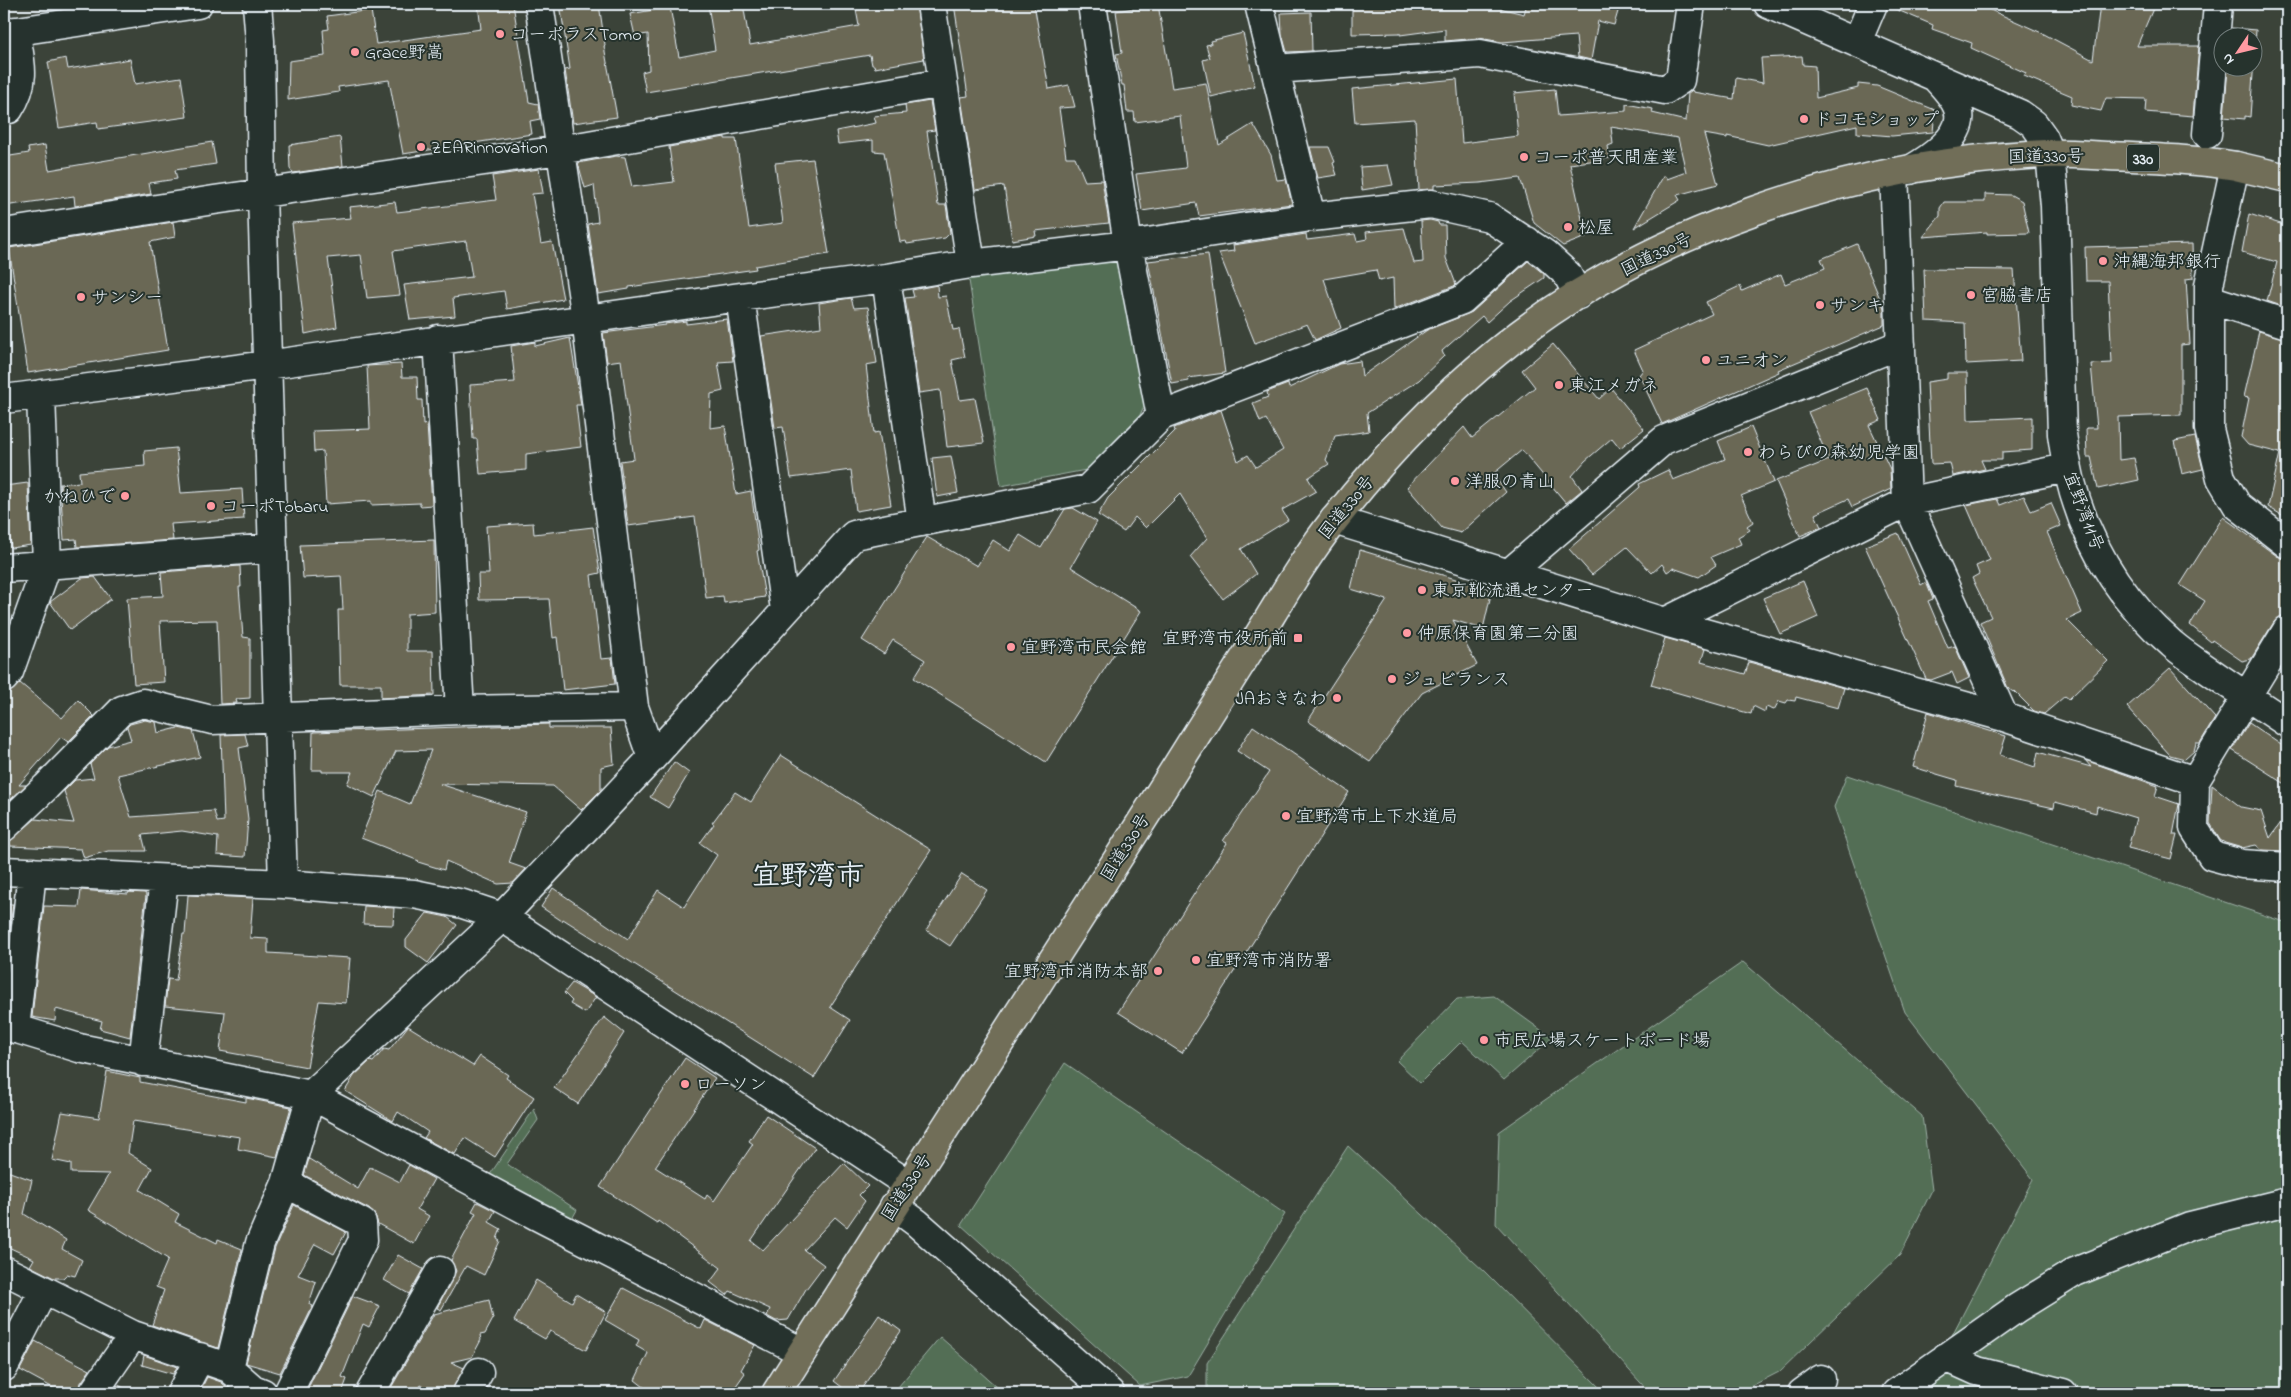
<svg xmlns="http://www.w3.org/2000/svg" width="2291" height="1397" font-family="'Indie Flower','Klee One',sans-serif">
  <rect width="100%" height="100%" fill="#3b4339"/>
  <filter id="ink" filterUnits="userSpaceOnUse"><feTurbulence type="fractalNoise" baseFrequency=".02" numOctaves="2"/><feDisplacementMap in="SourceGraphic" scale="10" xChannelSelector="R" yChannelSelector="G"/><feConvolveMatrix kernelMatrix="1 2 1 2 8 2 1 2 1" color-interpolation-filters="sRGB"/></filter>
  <g filter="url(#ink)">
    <path fill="#526e55" stroke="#9db0a6" d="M1110,253L1123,262L1147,399L1140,415L1086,470L1001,486L968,274Z
      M1847,775L2287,923V1393H1922L2033,1179L1905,1012L1834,807Z
      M1743,962L1922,1116L1932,1190L1900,1255L1779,1372L1738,1393H1650L1496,1224L1499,1132Z
      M1494,996L1552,1038L1504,1080L1462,1041L1420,1083L1397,1061L1457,999Z
      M1065,1063L1285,1214L1188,1376L1140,1386L961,1225Z
      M534,1109L538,1120L507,1164L577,1210L569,1224L487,1179Z
      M1348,1146L1485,1272L1605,1393H1207V1363Z
      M940,1337L1004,1393H893Z"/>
    <path fill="#6b6754" stroke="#e8f1f8" d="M478,4H513L529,102L538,104L540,119L530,121L532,134L403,154L389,80L338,87L339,92L288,100L289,61L325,56L323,30L329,29L327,16L371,10L376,44L481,29Z
      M560,4H599L605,45L604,46L617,117L573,123L565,70L570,69Z
      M708,4H743L750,45L859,26L855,4H916L924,59L875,68L874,65H872L870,55L646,92L642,72L649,70L648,34L635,36L630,14L670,7L679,57L715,50Z
      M954,4H1034L1049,89L1069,85L1075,107L1059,108L1066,157H1075L1085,181L1102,180L1109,223L1035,231L1036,236L1012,240L1004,186L975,190L961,97L968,96Z
      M1158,4L1172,88L1206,83L1219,145L1253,124L1271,155L1277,180L1286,179L1292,204L1199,216L1196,203L1142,211L1136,174L1186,168L1180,116L1135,122L1134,112H1127L1124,85H1122L1116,54L1122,53L1116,11Z
      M1402,4H1483L1524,14L1527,4H1610L1619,8L1614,25L1598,21L1591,60L1578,57L1576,36L1502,42L1479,38L1445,41V29L1400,35V33L1352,34V5L1402,6Z
      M1888,4H1977L2044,34L2093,60L2100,4H2155L2137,46H2199L2193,116L2145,112L2146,99L2106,98L2101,111L2071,105L2072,96L2024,76L2026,73L1971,48L1972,43L1932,29L1933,25L1888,6Z
      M1311,12L1312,51L1287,52L1282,34L1281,13Z
      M2232,28L2256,30L2253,74L2250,117L2245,116V119L2224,117L2228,68H2254V38H2231Z
      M1243,33L1255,86L1211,97L1203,60L1210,58L1206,45L1211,44L1210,41Z
      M1802,56L1803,65L1815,66L1816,98L1858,88V84L1877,86L1935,110L1933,132L1892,136L1857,133V125L1768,145L1727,136V138L1704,134L1718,184L1677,195L1680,200L1634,228L1664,175L1667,179L1686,172L1678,138L1611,127L1613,144L1608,146L1610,158L1570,164L1586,237L1563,246L1534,223L1520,178L1480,183L1434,185V189L1419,190L1415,119L1355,123L1352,89L1457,79L1462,143L1518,136L1514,93L1555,89L1558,116L1626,111V104L1653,109L1652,113L1686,121L1688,93L1692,90L1693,92L1734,99L1736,78L1763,83L1761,58Z
      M66,58L68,69L130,59L135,84L181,77L187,117L98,129L97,122L59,128L48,62Z
      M930,101L935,130L927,131L938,205H946L950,233L945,238L907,244L906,241L900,242L884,152L873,151V140L838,144L836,131L876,123L874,116L906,113L905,105Z
      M340,137L343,166L293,173L290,169L289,145Z
      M725,137V139H736L749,228L783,223L775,163L813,159L829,254L755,266L756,269L629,287V289L598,294L588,224L598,222L594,185L585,188L578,163L616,156L625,157L632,187L674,182L669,147Z
      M212,142L216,164L175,170L177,179L149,183L151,194L75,206L74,196L4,206V157L29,153L28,148L45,145L49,170Z
      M1310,147H1329L1335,162L1333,163L1337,175L1318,178Z
      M1388,165L1393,185L1362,190L1360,167Z
      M539,169L543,193L532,194L541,244L552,242L563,299L507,309L504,291L453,298L455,316L410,320L404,285L472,277L466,241L393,251L400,295L367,298L361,255L328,258L337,327L305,334L292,223L351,218L349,207L395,202L397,212L496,200L492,176Z
      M1985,194L2011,195L2022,201L2029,233L1987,234V232L1923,237L1940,216V208L1944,202H1985Z
      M2249,214L2287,226V308L2267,301L2277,262L2242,252Z
      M1430,220L1438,222L1439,225H1445L1446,258L1456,284L1454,286L1394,309L1393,278L1379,281L1376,270L1324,279L1341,328L1315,340L1307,324L1255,343L1219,253L1234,251L1233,245L1306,234L1307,240L1355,234L1357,241L1367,239L1366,232L1404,228L1414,263L1423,262L1421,221Z
      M173,222L175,237L150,242L168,350L28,373L9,248Z
      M1857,244L1884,308V325L1778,370L1779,372L1662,424L1639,375L1643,370L1634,350L1712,314L1706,302L1740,286L1742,291L1781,274L1785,284L1825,268L1821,259Z
      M2192,244L2193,278L2186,279L2190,344L2181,345V415L2118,417L2119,460L2134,458L2139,480L2098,489L2091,457H2087L2086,428H2097L2091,364L2112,363L2108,281H2086L2085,247Z
      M1208,254L1225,373L1188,378L1189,381L1172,384L1148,261Z
      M1528,261L1544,274V278L1510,301L1487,322L1482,316L1442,351L1444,356L1419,380L1367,413L1369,431L1335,436L1326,460L1329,464L1308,478L1316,491L1282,510L1288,520L1241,549L1256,574L1223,599L1190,557L1207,538L1180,494L1146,528L1135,517L1124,532L1098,515L1108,498L1175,431L1174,428L1221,410L1238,461L1248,455L1256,467L1283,450L1266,419L1260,422L1253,403L1268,397L1267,392L1288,384L1289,388L1339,364L1360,361L1362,376L1427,330L1472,312Z
      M1924,269L2014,270L2021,361L1966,364L1965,323L1926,321Z
      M937,285L938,297L946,296L953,330L959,329L965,357L952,360L960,400L975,398L984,443L947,447L940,390L919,393L905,298L914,297L912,290Z
      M851,298L854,308L868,307L877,363L866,365L874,433L879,432L891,505L856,511L851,470L791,478L783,427L775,428L761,336L821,327L819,303Z
      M727,319L733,361L718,362L723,391L711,394L710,428L725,426L736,494L751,491L759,550L757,551L765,597L724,603L723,596L706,598L695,517L628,526L620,461L634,459L621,360L607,362L603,333L665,325V324L686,321V324Z
      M2259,331L2287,339V518L2268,507L2280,453L2248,445L2241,437L2249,398L2244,397Z
      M570,338L581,405H576L581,447L526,454V470L480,474L477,439H473L470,385L515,382L511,346L535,342V346Z
      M1553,344L1599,399L1611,388L1644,429L1620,448L1612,438L1585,461L1572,476L1582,490L1566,503L1522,450L1493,474L1506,492L1461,533L1442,528L1407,487L1464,427L1472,438L1535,387L1522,370Z
      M401,364L402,377H417L418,400H422L423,425L427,424L432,505L420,506V503L371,505V501L326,504L323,451L314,452L313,431L370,429L367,366Z
      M1947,373H1967L1968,420L2032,417V450L2002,452V460H1981L1985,469L1953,476L1950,463L1931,464L1927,382L1947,379Z
      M1867,388L1881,420L1869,425L1890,469L1891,489L1852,507L1848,499L1815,514L1821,527L1800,536L1776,481L1829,460L1808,412Z
      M1751,427L1774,482L1741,496L1753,522L1747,526L1750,530L1738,537L1741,544L1711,557L1716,565L1699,577L1673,568L1667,572L1662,564L1652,573L1627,547L1592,575L1569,549L1640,487L1639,484L1668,470L1673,480L1725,459L1718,441Z
      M2195,437L2203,469L2182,474L2175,441Z
      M176,448L181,493L242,489L244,519L171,524L173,540L77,547L76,539L64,540L60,484L80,482L79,472L145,466L144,451Z
      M951,456L958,493L937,497L932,458Z
      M28,483L31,545L11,548L9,533L4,534V516L7,515L4,486Z
      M2024,496L2031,511L2051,503L2061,526L2047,532L2082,613L2067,620L2108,661L2069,699L2065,696L2044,714L2034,711L2014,691L2013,692L2008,688L1980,622L1991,617L1972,578L1979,574L1976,566L1990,560L1966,505L1997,499L2000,505Z
      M1073,508L1097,522L1071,567L1141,611L1046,762L914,678L925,660L893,640L884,654L862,640L927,537L977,566L993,540L1010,551L1020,535L1041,548L1065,509Z
      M2223,517L2277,556L2287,560V609L2283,615L2274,622L2251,659L2242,661L2212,640L2211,642L2190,625L2205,601L2180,585Z
      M533,523L534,534L593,527L600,573L591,575L601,659L612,658L615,684L563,690L557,637L553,638L549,599L479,600L478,574H489L486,526Z
      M1898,533L1921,585L1926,582L1933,599L1928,601L1948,648L1955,646L1969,678L1957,684L1952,672L1931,680L1926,679L1865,546Z
      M434,540L435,612L407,614V651H433L434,695L381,698V685H340L338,610H343L341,576L303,578L300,545Z
      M1360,550L1492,590L1483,629L1453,620L1477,665L1422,693L1370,762L1308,721L1387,600L1351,589Z
      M240,566L241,587H239L243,637L250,638V698L236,699L237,703L220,704L217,620L160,621L164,682L134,684L127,598L163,596L161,572Z
      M95,577L111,599L70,630L50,602L82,578Z
      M1803,581L1818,617L1780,634L1763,598Z
      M1665,638L1705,649L1701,662L1745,674L1749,662L1844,688L1838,708L1796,697L1795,701L1788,700L1786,703L1779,701L1774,710L1766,707L1765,712L1753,706L1751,714L1651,685Z
      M2170,668L2215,718L2200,743H2196L2194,751L2185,759L2170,755L2127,707Z
      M20,683L62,718L78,700L94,716L68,742L61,737L19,785H26L4,806V693L10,692Z
      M1928,712L2006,736L2000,755L2035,767L2038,752L2091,767L2085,760L2158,786L2155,796L2179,804L2173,835H2177L2171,859L2128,848L2136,818L2097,806L2096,813L2055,802L2054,808L1990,794L1956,786L1957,780L1913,767Z
      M145,720L156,722L158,733L178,728L193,731L200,757L118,775L131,817L214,811L217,822L224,821L221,735L245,734L248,746L239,748L248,819L245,857L217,855L218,837L182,831L142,835L146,851H108L84,858L81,849L10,846L9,842L35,819L74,823L64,791L75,780L94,778L90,764L108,746L131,740L127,727L130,724Z
      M2249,723L2287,749V785L2232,750Z
      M549,724V728H611L614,764L601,767V790L581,810L553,786L440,784L526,812L509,863L526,869L513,883L498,884L446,861L444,870L418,862L419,861L361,838L380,791L410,804L431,750L396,751L374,797L347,784L352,772H322V770H312L313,732Z
      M1253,726L1349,792L1182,1053L1118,1012L1227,843L1223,841L1269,772L1237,751Z
      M781,755L931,850L830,1007L850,1020L814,1078L563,919L562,921L541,907L553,888L628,939L658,890L684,907L717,855L700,843L714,824L712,823L735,792L751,802Z
      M674,762L689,773L668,808L650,797Z
      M2212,785L2241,807L2261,811L2270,838L2287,814V851L2262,850L2256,845L2242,848L2225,843L2220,840L2210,823Z
      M962,874L987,890L950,946L926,930Z
      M81,890L128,894L129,892L145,893L146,895L130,1037L100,1029L102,1021L56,1009L55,1021L32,1017L44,906L79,907Z
      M188,895L253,898L250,938L268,939V953L350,958L346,1003L319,1001L307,1067L220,1051L225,1012L165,1006L168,979L176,980L183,934H185Z
      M4,904H13L10,926L4,925Z
      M364,906L394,908L393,925L363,924Z
      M427,913L447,917L457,925L428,963L406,947V940Z
      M572,983L596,997L585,1013L570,1004L572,1001L564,993Z
      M604,1017L624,1033L578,1104L554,1088Z
      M408,1026L473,1066L480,1056L508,1075L506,1078L534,1097L495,1157L465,1138L455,1154L450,1152L424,1138L428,1132L398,1112L393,1121L345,1091L354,1076L370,1061L373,1062L384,1049L389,1050Z
      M685,1058L715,1078L655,1167L705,1199L707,1195L714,1201L753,1144L749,1141L766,1115L815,1148L751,1241L763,1250L844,1163L868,1186L859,1195L865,1201L847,1227L835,1217L804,1250L824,1265L806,1289L788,1320L776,1321L767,1316L770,1309L730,1291L727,1295L710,1282L721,1268L658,1221L657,1223L600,1187Z
      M107,1071L140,1078V1082L246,1102V1098L291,1107L277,1157L238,1149L240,1137L133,1121L128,1153L152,1168L140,1190L179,1214L175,1222L217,1243L218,1239L242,1249L218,1348L152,1325L164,1290L156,1287L168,1259L88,1210L109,1174L71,1173V1164L52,1160L62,1112L99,1118Z
      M309,1159L358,1189L370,1167L400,1182L409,1165L434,1179L417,1209L429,1216L414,1244L378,1224L375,1215L369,1209L304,1175Z
      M7,1171L32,1180L24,1214L66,1240L62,1249L82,1260L75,1276L67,1274L63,1278H54L30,1266L34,1259L4,1245V1181Z
      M477,1202L495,1211L489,1222L501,1229L497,1239L500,1241L484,1275L466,1266L441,1310L437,1308L456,1271L451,1260L476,1213L472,1211Z
      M294,1205L346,1232L334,1254L315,1244L298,1275L316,1282L309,1304L313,1306L280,1373L246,1363L275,1248Z
      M398,1255L423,1269L409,1294L384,1280Z
      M536,1280L572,1302L576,1294L606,1312L586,1350L550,1331L545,1339L514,1321Z
      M623,1288L701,1329L705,1320L755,1345L741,1370L745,1373L731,1393H641L644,1387L635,1380L648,1353L636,1346L639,1340L605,1320Z
      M353,1296L380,1306L369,1327L363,1324L342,1377L347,1379L342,1393H313L307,1390Z
      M489,1300L493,1319L485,1334L480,1335L481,1340L472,1357L451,1362L464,1368L451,1393H436L421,1385L417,1393H388L434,1314Z
      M879,1315L901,1331L862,1388L847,1391L834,1381Z
      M35,1341L90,1370L80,1384L78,1393H57V1390L20,1370Z
      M144,1355L177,1367L173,1374L142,1365Z
      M207,1377L221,1382L233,1393H199Z
      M118,1385L134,1393H112Z"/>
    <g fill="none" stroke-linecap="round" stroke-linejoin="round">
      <g stroke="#e8f1f8" stroke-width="31">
        <path id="minor" d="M257,4L260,41L262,193L283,884
          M539,4L586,319L634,707L652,758
          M931,4L971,264
          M1092,4L1128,245L1161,416
          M1259,4L1311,217
          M1768,4L2020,114L2034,124L2044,138L2050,153L2055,206L2062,434C2072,517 2108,589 2172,644C2182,653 2194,660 2205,668C2232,687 2260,705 2287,723
          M4,33L198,4
          M1857,42L1873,4
          M1275,69L1480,54L1665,90L1680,80L1691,4
          M4,110L9,109C27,81 21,63 15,31
          M2207,134L2218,4
          M2235,166L2209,285V429L2221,478L2237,505L2287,544
          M1910,170C1928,160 1963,137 1959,113C1957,99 1944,87 1935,77
          M1894,172L1907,502L2004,717
          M4,233L214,200L560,150L943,83
          M886,278L922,522
          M740,297L785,610
          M2209,299L2287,324
          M438,339L460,710
          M4,399L267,365L740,297L886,278L971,264L1128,245L1311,217L1431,204L1489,217L1545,254L1567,274L1578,295
          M1334,520L1665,622L2004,717L2195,781L2287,630
          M4,568L273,548
          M1508,574L1664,440L1901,344
          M1665,622L1907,502L2066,468
          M4,678L9,672L47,565L41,394
          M2195,781L2194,828L2212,856L2242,864L2287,867
          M4,827L46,787L122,710L143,703L212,720L460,710L634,707
          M4,871L283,884L414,894L463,904L502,917L908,1184
          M4,1025L79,1048L311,1095L537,1216L802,1352
          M15,1029L32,872
          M143,1062L164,879
          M286,1183L362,1223L363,1240L288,1393
          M894,1206L917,1223L1110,1393
          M4,1270L133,1335L229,1368L253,1389L263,1393
          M1946,1357L1977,1371L2063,1393
          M4,1367L43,1291
          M229,1368L260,1243L286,1183L311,1095L502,917L652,758L854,535L1088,489L1161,416L1462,300L1527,241
          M93,1393L133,1335
          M181,1393L200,1357
          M370,1393L440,1271
          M467,1393L479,1372
          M1802,1393L1821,1379
          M1896,1393L2017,1308L2075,1272L2190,1226L2287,1202"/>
      </g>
      <g stroke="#e8f1f8" stroke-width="31">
        <path id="highway" d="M776,1393C891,1211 1008,1031 1124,849C1168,781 1210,712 1254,643C1280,601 1304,558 1335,519C1383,458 1437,401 1497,352C1645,230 1855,162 2046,154C2067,153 2088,155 2109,156C2151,158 2194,159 2236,166C2253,170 2270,174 2287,178"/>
      </g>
      <use href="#minor" stroke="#26332d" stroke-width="28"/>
      <use href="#highway" stroke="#716e59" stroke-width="28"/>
    </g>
  </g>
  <g fill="#ff9aa2" stroke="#26332d" stroke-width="2">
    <circle cx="500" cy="34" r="5"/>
    <circle cx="355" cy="52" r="5"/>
    <circle cx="1804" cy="119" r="5"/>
    <circle cx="421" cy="147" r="5"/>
    <circle cx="1524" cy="157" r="5"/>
    <circle cx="1568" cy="227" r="5"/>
    <circle cx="2103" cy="261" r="5"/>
    <circle cx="1971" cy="295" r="5"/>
    <circle cx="81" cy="297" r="5"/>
    <circle cx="1820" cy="305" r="5"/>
    <circle cx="1706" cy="360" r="5"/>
    <circle cx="1559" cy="385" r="5"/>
    <circle cx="1748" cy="452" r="5"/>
    <circle cx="1455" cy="481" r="5"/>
    <circle cx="125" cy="496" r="5"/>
    <circle cx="211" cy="506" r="5"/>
    <circle cx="1422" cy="590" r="5"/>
    <circle cx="1407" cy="633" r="5"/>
    <rect x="1293" y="633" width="10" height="10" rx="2.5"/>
    <circle cx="1011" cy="647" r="5"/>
    <circle cx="1392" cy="679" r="5"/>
    <circle cx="1337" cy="698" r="5"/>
    <circle cx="1286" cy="816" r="5"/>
    <circle cx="1196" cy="960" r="5"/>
    <circle cx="1158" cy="971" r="5"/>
    <circle cx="1484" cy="1040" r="5"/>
    <circle cx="685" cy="1084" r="5"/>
  </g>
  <g text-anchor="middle" stroke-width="4" stroke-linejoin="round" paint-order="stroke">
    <rect fill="#26332d" stroke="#aeb8bb" stroke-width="1" x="2127" y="144.5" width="32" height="27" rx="4"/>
    <g font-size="16" font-weight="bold" fill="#e8f1f8">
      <text x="2143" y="164">330</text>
    </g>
    <g font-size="18" fill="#e8f1f8" stroke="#26332d" text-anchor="start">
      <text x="510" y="40">コーポラスTomo</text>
      <text x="365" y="58">Grace野嵩</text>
      <text x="1814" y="125">ドコモショップ</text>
      <text x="431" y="153">ZEARinnovation</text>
      <text x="1534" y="163">コーポ普天間産業</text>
      <text x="1578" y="233">松屋</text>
      <text x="2113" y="267">沖縄海邦銀行</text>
      <text x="1981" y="301">宮脇書店</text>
      <text x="91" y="303">サンシー</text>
      <text x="1830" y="311">サンキ</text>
      <text x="1716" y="366">ユニオン</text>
      <text x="1569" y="391">東江メガネ</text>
      <text x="1758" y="458">わらびの森幼児学園</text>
      <text x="1465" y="487">洋服の青山</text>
      <text x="115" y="502" text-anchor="end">かねひで</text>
      <text x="221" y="512">コーポTobaru</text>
      <text x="1432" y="596">東京靴流通センター</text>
      <text x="1417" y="639">仲原保育園第二分園</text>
      <text x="1288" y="644" text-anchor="end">宜野湾市役所前</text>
      <text x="1021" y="653">宜野湾市民会館</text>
      <text x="1402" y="685">ジュビランス</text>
      <text x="1327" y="704" text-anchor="end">JAおきなわ</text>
      <text x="1296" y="822">宜野湾市上下水道局</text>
      <text x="1206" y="966">宜野湾市消防署</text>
      <text x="1148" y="977" text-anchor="end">宜野湾市消防本部</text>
      <text x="1494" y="1046">市民広場スケートボード場</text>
      <text x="695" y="1090">ローソン</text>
    </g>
    <g font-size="18" fill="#e8f1f8" stroke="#26332d">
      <text transform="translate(2046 156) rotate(-1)" y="6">国道330号</text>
      <text transform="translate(1656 254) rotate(-26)" y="6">国道330号</text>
      <text transform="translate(1346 507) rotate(-51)" y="6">国道330号</text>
      <text transform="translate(2084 511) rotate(69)" y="6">宜野湾11号</text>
      <text transform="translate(1125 847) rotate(-58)" y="6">国道330号</text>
      <text transform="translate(906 1187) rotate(-57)" y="6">国道330号</text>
    </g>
    <g font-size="28" font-weight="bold" fill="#e8f1f8" stroke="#26332d">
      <text x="808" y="884">宜野湾市</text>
    </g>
  </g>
  <rect width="2291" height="1397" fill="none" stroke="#26332d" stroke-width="20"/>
  <rect x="10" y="10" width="2271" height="1377" fill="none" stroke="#e8f1f8" stroke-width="2" filter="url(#ink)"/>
  <g transform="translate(2238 52) rotate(235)"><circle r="24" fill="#26332d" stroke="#747f7e"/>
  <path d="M0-4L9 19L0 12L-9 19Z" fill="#ff9aa2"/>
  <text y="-8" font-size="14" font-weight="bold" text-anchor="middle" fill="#e8f1f8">N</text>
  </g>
</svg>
